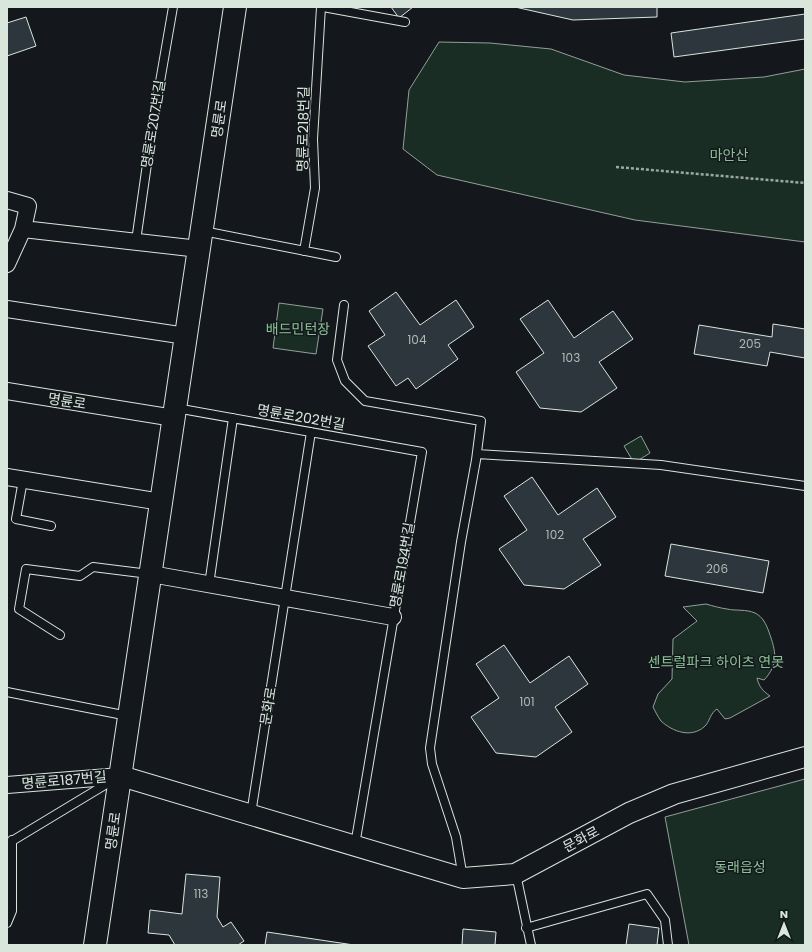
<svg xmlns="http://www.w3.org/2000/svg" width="812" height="952" font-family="Poppins,'Noto Sans KR',sans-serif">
  <rect width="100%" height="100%" fill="#14181c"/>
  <path fill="#1a2d24" stroke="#939e99" d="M439,42L490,43L551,49L624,75L685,82L764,77L805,69V242L635,220L437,175L403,149L409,90Z
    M279,303L323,309L316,354L273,348Z
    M641,436L650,453L634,463L624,446Z
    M706,604C713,606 720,608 727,609C736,611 746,609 755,613C763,617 766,624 769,632C776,652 779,664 764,680L757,678C759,687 763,691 770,696L730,718L725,719L717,709C710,713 710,722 704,727C691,738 673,732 661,721C658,717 655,711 653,707L658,694L672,679L673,639L697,621L683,607Z
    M805,779V945H689L665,817Z"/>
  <path fill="#2c363c" stroke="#d8e6dc" d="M391,7H413L399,18Z
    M515,7H657V17L573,20Z
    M805,14V39L674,57L671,33Z
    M26,17L36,46L7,56V23Z
    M396,292L420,325L456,300L474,327L448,345L458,359L416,389L408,378L396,386L368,346L385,335L369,311Z
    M548,300L574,338L613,311L633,339L599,362L617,388L581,412L540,408L516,372L544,353L520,319Z
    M773,324L805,329V358L770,352L767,366L694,354L699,325L772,337Z
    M532,477L558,515L597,488L616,517L583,539L601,565L564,589L524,585L499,549L527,530L504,496Z
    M671,544L769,561L763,593L665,576Z
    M504,645L530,683L569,656L588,684L555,707L572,732L536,757L496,753L471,717L499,698L476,664Z
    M186,874L220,877L217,917L223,927L231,922L244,941L238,945H175L169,935L148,933L150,910L182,914Z
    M629,924L659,928L657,945H626Z
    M463,929L496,932L495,945H462Z
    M267,932L354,945H265Z"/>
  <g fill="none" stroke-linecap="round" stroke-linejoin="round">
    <g stroke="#d8e6dc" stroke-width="10">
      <path id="service" d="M323,7L405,22
        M203,231L336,257
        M136,241L153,122L173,7
        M304,251L315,188L313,139L321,7
        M344,305L337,360L345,381L365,401L481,421L476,460L461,542L430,748L432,764L456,837L463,878
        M176,408L422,452L355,845
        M477,454L661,465L805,486
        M23,480L16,519L51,526
        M209,585L233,418
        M60,635L19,609L26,569L80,576L93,567L149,574
        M7,692L128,716
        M251,814L311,432
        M7,844L113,780
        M516,874L531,945
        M7,923L12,911V840
        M526,928L647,894L665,920L668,945"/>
    </g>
    <g stroke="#d8e6dc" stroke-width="18">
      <path id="minor" d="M7,200L28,206L23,229L7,264
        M23,229L199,249
        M7,309L186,336
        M7,391L174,418
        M7,477L161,502
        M151,574L393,617
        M7,785L121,776"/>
    </g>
    <g stroke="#d8e6dc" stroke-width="22">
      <path id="tertiary" d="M121,776L463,878L515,874L629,813L674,794L805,757"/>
    </g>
    <g stroke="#d8e6dc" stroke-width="24">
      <path id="secondary" d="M95,945L235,7"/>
    </g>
    <path stroke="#9da8a2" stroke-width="2.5" stroke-dasharray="3 2" stroke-linecap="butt" d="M616,167L805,183"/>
    <use href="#service" stroke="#14181c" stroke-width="8"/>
    <use href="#minor" stroke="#14181c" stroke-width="16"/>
    <use href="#tertiary" stroke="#14181c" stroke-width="20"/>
    <use href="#secondary" stroke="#14181c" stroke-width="22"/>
  </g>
  <g text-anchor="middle" stroke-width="3" stroke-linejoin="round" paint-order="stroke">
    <g font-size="12" fill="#adbab4">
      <text x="417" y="344">104</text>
      <text x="750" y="348">205</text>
      <text x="571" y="362">103</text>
      <text x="555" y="539">102</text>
      <text x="717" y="573">206</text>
      <text x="527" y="706">101</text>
      <text x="201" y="898">113</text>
    </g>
    <g font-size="14" fill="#d8e6dc" stroke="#14181c">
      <text transform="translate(219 119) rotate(-82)" y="5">명륜로</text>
      <text transform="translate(153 124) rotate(-81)" y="5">명륜로207번길</text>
      <text transform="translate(303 129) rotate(-89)" y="5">명륜로218번길</text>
      <text transform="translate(67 401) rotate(9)" y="5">명륜로</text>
      <text transform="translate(301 417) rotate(10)" y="5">명륜로202번길</text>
      <text transform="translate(402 565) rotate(-80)" y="5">명륜로194번길</text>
      <text transform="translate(268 706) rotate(-81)" y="5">문화로</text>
      <text transform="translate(64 780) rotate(-5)" y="5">명륜로187번길</text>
      <text transform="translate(113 831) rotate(-82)" y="5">명륜로</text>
      <text transform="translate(581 839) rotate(-28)" y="5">문화로</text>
    </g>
    <g font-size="14" fill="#8ac095" stroke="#14181c">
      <text x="729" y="160">마안산</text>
      <text x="298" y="334">배드민턴장</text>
      <text x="716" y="667">센트럴파크 하이츠 연못</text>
      <text x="740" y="872">동래읍성</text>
    </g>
  </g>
  <rect width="812" height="952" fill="none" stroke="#d8e6dc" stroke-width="16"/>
  <g transform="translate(784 924)" stroke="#14181c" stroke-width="3" paint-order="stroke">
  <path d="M0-3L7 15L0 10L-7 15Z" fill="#d8e6dc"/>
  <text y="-6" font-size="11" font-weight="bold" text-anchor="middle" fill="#d8e6dc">N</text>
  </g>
</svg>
